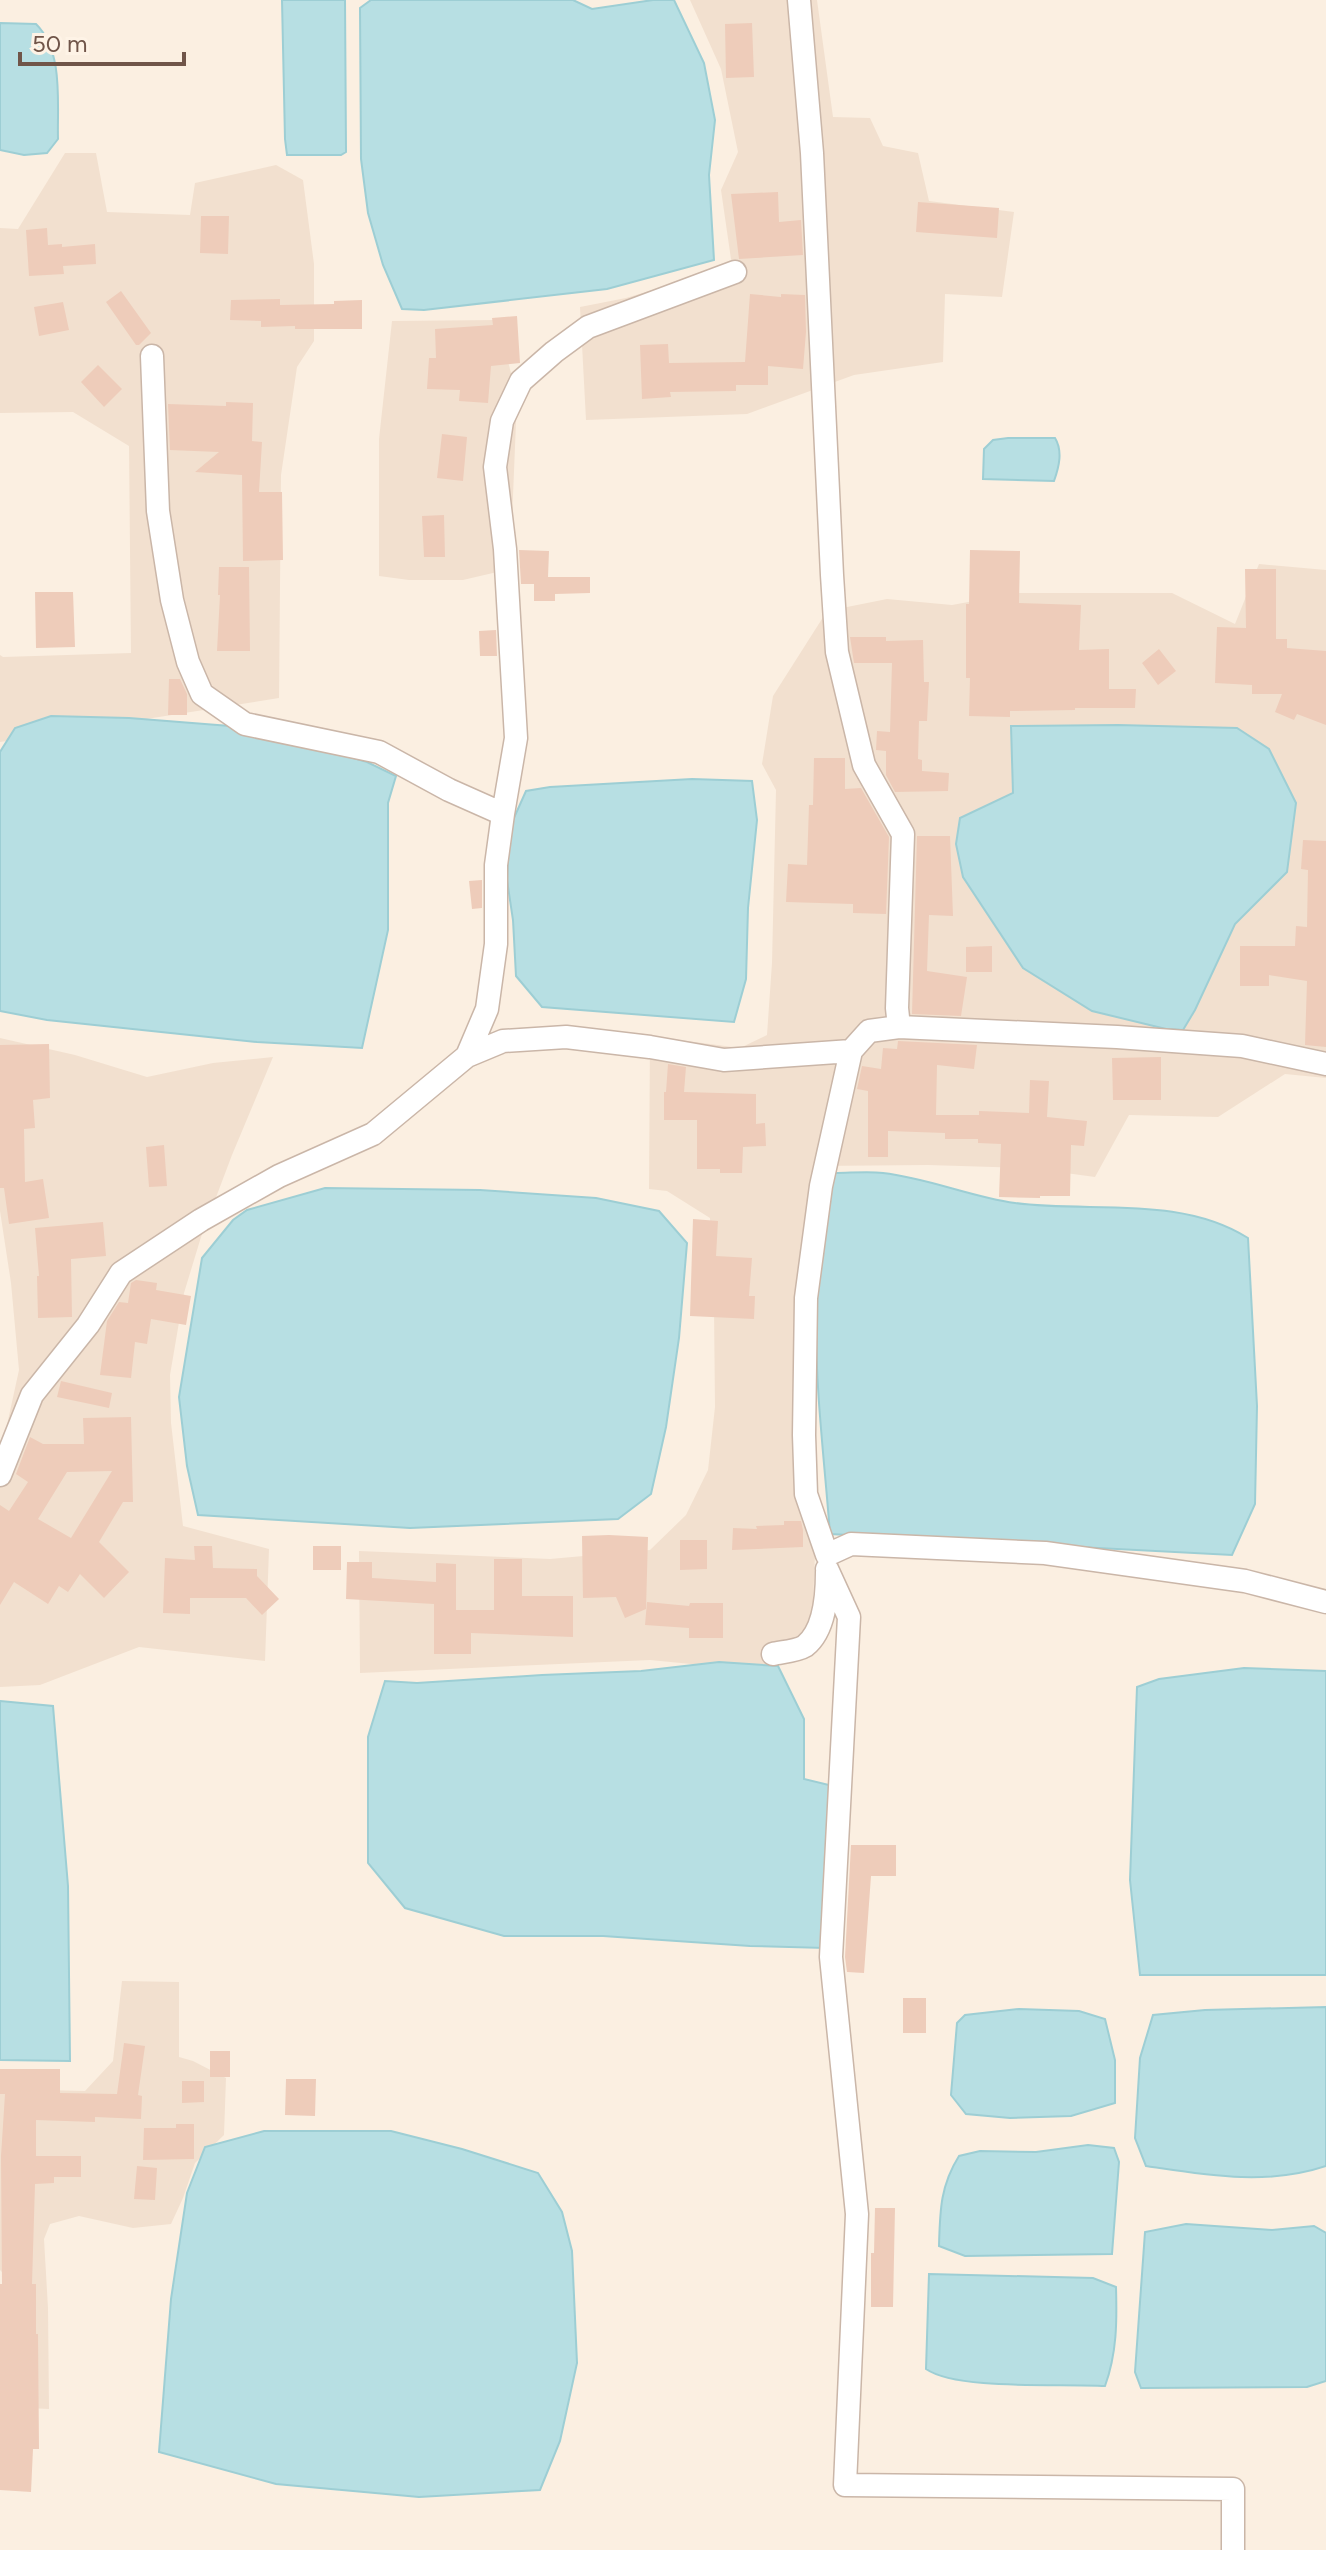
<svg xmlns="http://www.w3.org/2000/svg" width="1326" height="2550" font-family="Figtree,sans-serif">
  <rect width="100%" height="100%" fill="#fbefe1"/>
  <path fill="#f2e0cf" d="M690,0H817L833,117L870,118L883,146L918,153L929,201L1014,212L1002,297L945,294L943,362L854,375L747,414L586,420L580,307L626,298L732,266L721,190L738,152L721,69Z
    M65,153H96L107,212L190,215L195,183L276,165L303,180L314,264V341L297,367L281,475L279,698L0,742V655L3,657L131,653L129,446L73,412L0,413V228L18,229Z
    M498,320L517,398L510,569L463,580H409L379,576V439L392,321Z
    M1259,564L1326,570V1078L1285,1074L1218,1117L1129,1115L1095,1177L1029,1168L928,1165L815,1166L802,1244L795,1330L793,1469L815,1554L812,1628L763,1671L650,1660L360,1673L359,1551L550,1559L650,1550L686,1515L708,1470L715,1407L714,1309L710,1218L667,1191L649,1189L650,1036L740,1048L767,1035L772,963L776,790L762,764L773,696L827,611L887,599L952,605L1017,593H1172L1235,624Z
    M0,1038L75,1055L147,1077L213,1063L273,1057L232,1155L201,1237L184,1293L170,1375L171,1423L183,1526L269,1549L265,1661L139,1647L40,1685L0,1687V1457L19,1370L11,1283L0,1211Z
    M122,1981L179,1982V2057L193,2061L226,2078L224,2135L195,2163L183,2198L171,2224L133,2228L79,2216L50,2224L44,2239L48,2308L49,2409L8,2407L2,2272L0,2270V2089L85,2091L113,2061Z"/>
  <path fill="#b7dfe3" stroke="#9dced4" stroke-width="2" d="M282,0H345L346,152L341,155H287L285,139Z
    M371,0H573L592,9L653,0H674L704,63L715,120L709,175L714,260L607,289L424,310L402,309L383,265L368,213L361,159L360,8Z
    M0,23L36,24C64,52 57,103 58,139L47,153L24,155L0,150Z
    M1008,438H1055C1063,451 1059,467 1054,481L983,479L984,449L993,440Z
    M51,716L129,718L230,726L309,745L367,762L396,776L388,803V930L362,1048L257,1042L47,1020L0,1011V752L15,728Z
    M1118,725L1237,728L1269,749L1296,803L1287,872L1235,924L1195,1010L1183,1030L1166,1029L1092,1011L1023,968L963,877L956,844L960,818L1013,793L1011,726Z
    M692,779L752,781L757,820L748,908L746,979L734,1022L542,1007L516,976L513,920L507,880L509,829L526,791L550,787Z
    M835,1173C850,1173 868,1171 883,1173C928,1178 971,1197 1015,1203C1091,1213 1180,1195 1248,1238L1257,1406L1255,1504L1232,1555L830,1534C821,1414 801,1290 835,1173Z
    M325,1188L480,1190L596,1198L659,1211L687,1243L679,1338L666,1427L651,1494L618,1519L410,1528L198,1515L187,1466L179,1397L202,1258L233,1220L247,1210Z
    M719,1662L778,1666L804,1719V1779L829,1785L830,1840L825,1948L750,1946L603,1936H504L405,1908L368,1863V1737L385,1681L417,1683L542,1675L641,1671Z
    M1244,1668L1326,1671V1975H1140L1130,1880L1137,1687L1159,1679Z
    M0,1701L53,1706L68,1886L70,2061L0,2060Z
    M1326,2007V2166C1267,2186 1206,2175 1146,2166L1135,2138L1140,2058L1153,2015L1205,2010Z
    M1019,2009L1079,2011L1105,2019L1115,2060V2103L1071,2116L1010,2118L966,2114L951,2095L957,2023L965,2015Z
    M264,2131H391L462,2149L538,2173L562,2212L572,2251L577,2363L560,2441L540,2490L419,2497L276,2484L159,2452L171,2299L187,2193L205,2147Z
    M1088,2145L1114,2148L1119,2162L1112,2254L965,2256L939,2246C940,2212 940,2186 959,2156L980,2151L1036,2152Z
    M1186,2224L1272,2230L1314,2226L1326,2233V2381L1307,2387L1141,2388L1135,2372L1145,2232Z
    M929,2274L1093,2278L1116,2287C1117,2321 1117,2353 1105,2386C1062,2383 958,2391 926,2369Z"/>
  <path fill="#eeccba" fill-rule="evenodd" d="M752,23L754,77L726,78L725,24Z
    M778,192L779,222L801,220L803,255L739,259L731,194Z
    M918,202L999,208L997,238L916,232Z
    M201,216H229L228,254L200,253Z
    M47,228L48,245L62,244V247L95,244L96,264L63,266L64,274L29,276L26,230Z
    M121,291L151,333L139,345H136L106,302Z
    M750,294L781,297V294L805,295L806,332L803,369L768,366V385H736V391L670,392L671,397L642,399L640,345L668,344L669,363L745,362Z
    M280,299V305L334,304V301L362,300V329H295V326L261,327V321L230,320L231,300Z
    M63,302L69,330L39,336L34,307Z
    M517,316L520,363L491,366L488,403L459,401L460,390L427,389L429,358H436L435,329L493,325L492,318Z
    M98,365L122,389L104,407L81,382Z
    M226,402L253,403L252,441L262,442L259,492H282L283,560L243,561L242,475L195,472L219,452L170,450L168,404L226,406Z
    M442,434L467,437L463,481L437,478Z
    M444,515L445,557H424L422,516Z
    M519,550L549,551L548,577H590V593L555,594V601H534V584H521Z
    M970,550L1020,551L1019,603L1081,605L1079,650L1109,649V689H1136L1135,708H1075V710L1010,711V717L969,716L970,678H966V604H969Z
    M219,567H249L250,651H217L220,595H218Z
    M1245,569H1276V639H1287V648L1326,651V725L1297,714L1294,720L1275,712L1282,694H1252V685L1215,683L1217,627L1246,628Z
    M35,592H73L75,647L36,648Z
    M496,630L497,656H480L479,631Z
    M850,637H886V641L923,640L924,682H929L927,721H919L918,759L922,760V771L949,773L948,791L895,792L886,775V751L876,750L877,731L890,732L892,663H854Z
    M1159,649L1176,671L1158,685L1142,663Z
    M169,679H180L187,694V715H168Z
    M814,758H845V789L861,788L889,837L886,914L853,913V904L786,902L788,864L807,865L809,805H813Z
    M917,836H950L953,916L929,915L927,971L967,977L961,1016L912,1014Z
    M1303,840L1326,841V1047L1305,1045L1307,981L1269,975V986H1240V946H1295L1296,926L1307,927L1308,870L1301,869Z
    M482,880V908L472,909L469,881Z
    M992,946V972H966V947Z
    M898,1041L977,1045L974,1069L937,1065L936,1115H979V1111L1029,1113L1030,1080L1049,1081L1047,1117L1087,1121L1084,1146L1071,1145L1070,1196H1040V1198L999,1197L1001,1144L978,1143V1139H945V1133L888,1131V1157H868V1091L857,1089L862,1066L881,1069L883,1048L897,1049Z
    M49,1044L50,1098L33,1100L35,1128L24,1129L25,1182L43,1179L49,1218L9,1224L4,1188H0V1045Z
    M1161,1057V1100H1113L1112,1058Z
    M668,1064L686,1067L684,1092L756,1094V1124L765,1123L766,1146L743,1147L742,1173H720V1169H697V1120H664V1092H666Z
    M164,1145L167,1186L149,1187L146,1147Z
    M693,1219L718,1221L716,1256L752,1258L749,1296H755L754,1319L690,1316Z
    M103,1222L106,1256L71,1259L72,1317L38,1318L37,1276H39L35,1228Z
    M136,1280L157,1283L156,1290L191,1296L186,1325L151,1319L147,1344L135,1342L131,1378L100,1375L107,1321L119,1302L128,1303L131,1283Z
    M61,1381L112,1393L109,1408L57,1397Z
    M131,1417L133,1502H123L99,1542L129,1572L104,1598L80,1574L68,1592L59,1586L48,1604L14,1582L0,1605V1505L9,1511L28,1482L16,1474L30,1437L43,1444H84L83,1418ZM112,1471L71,1538L38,1519L67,1472Z
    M784,1521H801L803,1530V1547L732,1550L733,1528L757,1529L756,1526L784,1525Z
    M609,1535L648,1537L646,1609L625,1618L616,1597L583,1598L582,1536Z
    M680,1540H707V1569L680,1570Z
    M194,1546H212L213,1568L257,1569V1576L279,1599L262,1615L246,1598H190V1614L163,1613L165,1558L195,1560Z
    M313,1546H341V1570H313Z
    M494,1559H522V1596H573V1637L471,1633V1654H434V1604L346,1599L347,1562H372V1578L436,1582V1563L456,1564V1610H494Z
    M647,1602L689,1606L690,1603H723V1638H689V1628L645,1625Z
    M851,1845H896V1876H871L864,1973L847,1972L845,1957Z
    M903,1998H926V2033H903Z
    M124,2043L145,2046L138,2095L142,2096L141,2119L95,2117V2122L36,2120V2156H81V2177H54V2183L35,2184L32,2284H36V2334H38L39,2449H33L31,2492L0,2490V2284H2L1,2156L5,2094H0V2069H60V2093L117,2094Z
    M210,2051H230V2077H210Z
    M286,2079H316L315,2116L285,2115Z
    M182,2081H204V2102L182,2103Z
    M176,2124H194V2159L143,2160L144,2128H176Z
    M137,2166L157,2168L155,2200L134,2199Z
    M875,2208H895L893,2307H871V2253H874Z"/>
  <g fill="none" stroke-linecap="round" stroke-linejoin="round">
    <g stroke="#cab6a8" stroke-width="25">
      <path id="minor" d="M799,0L812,153L832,575L837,652L864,765L903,834L897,1008L899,1027L869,1031L851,1051L821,1186L806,1298L804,1435L806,1494L827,1555L851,1544L1045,1553L1245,1581L1326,1602
        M503,814L516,738L505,549L495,467L502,421L521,381L554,352L588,327L735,272
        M899,1027L1117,1037L1242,1046L1326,1064
        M467,1056L503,1041L566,1037L650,1047L724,1060L851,1051
        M0,1475L32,1395L88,1325L121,1273L201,1220L279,1176L373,1134L467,1056L487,1009L496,944V865L503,814L449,790L379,752L245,724L202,694L188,662L172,600L158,511L152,356
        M827,1569L849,1617L831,1957L857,2214L845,2485L1233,2489V2550
        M773,1654C782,1652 797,1651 805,1646C825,1630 827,1596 827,1572"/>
    </g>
    <use href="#minor" stroke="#fff" stroke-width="22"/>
  </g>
  <path d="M20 52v12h164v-12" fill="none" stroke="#705549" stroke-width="4"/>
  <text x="32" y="52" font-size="24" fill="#705549" stroke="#fef3e6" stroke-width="6" paint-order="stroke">50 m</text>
</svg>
